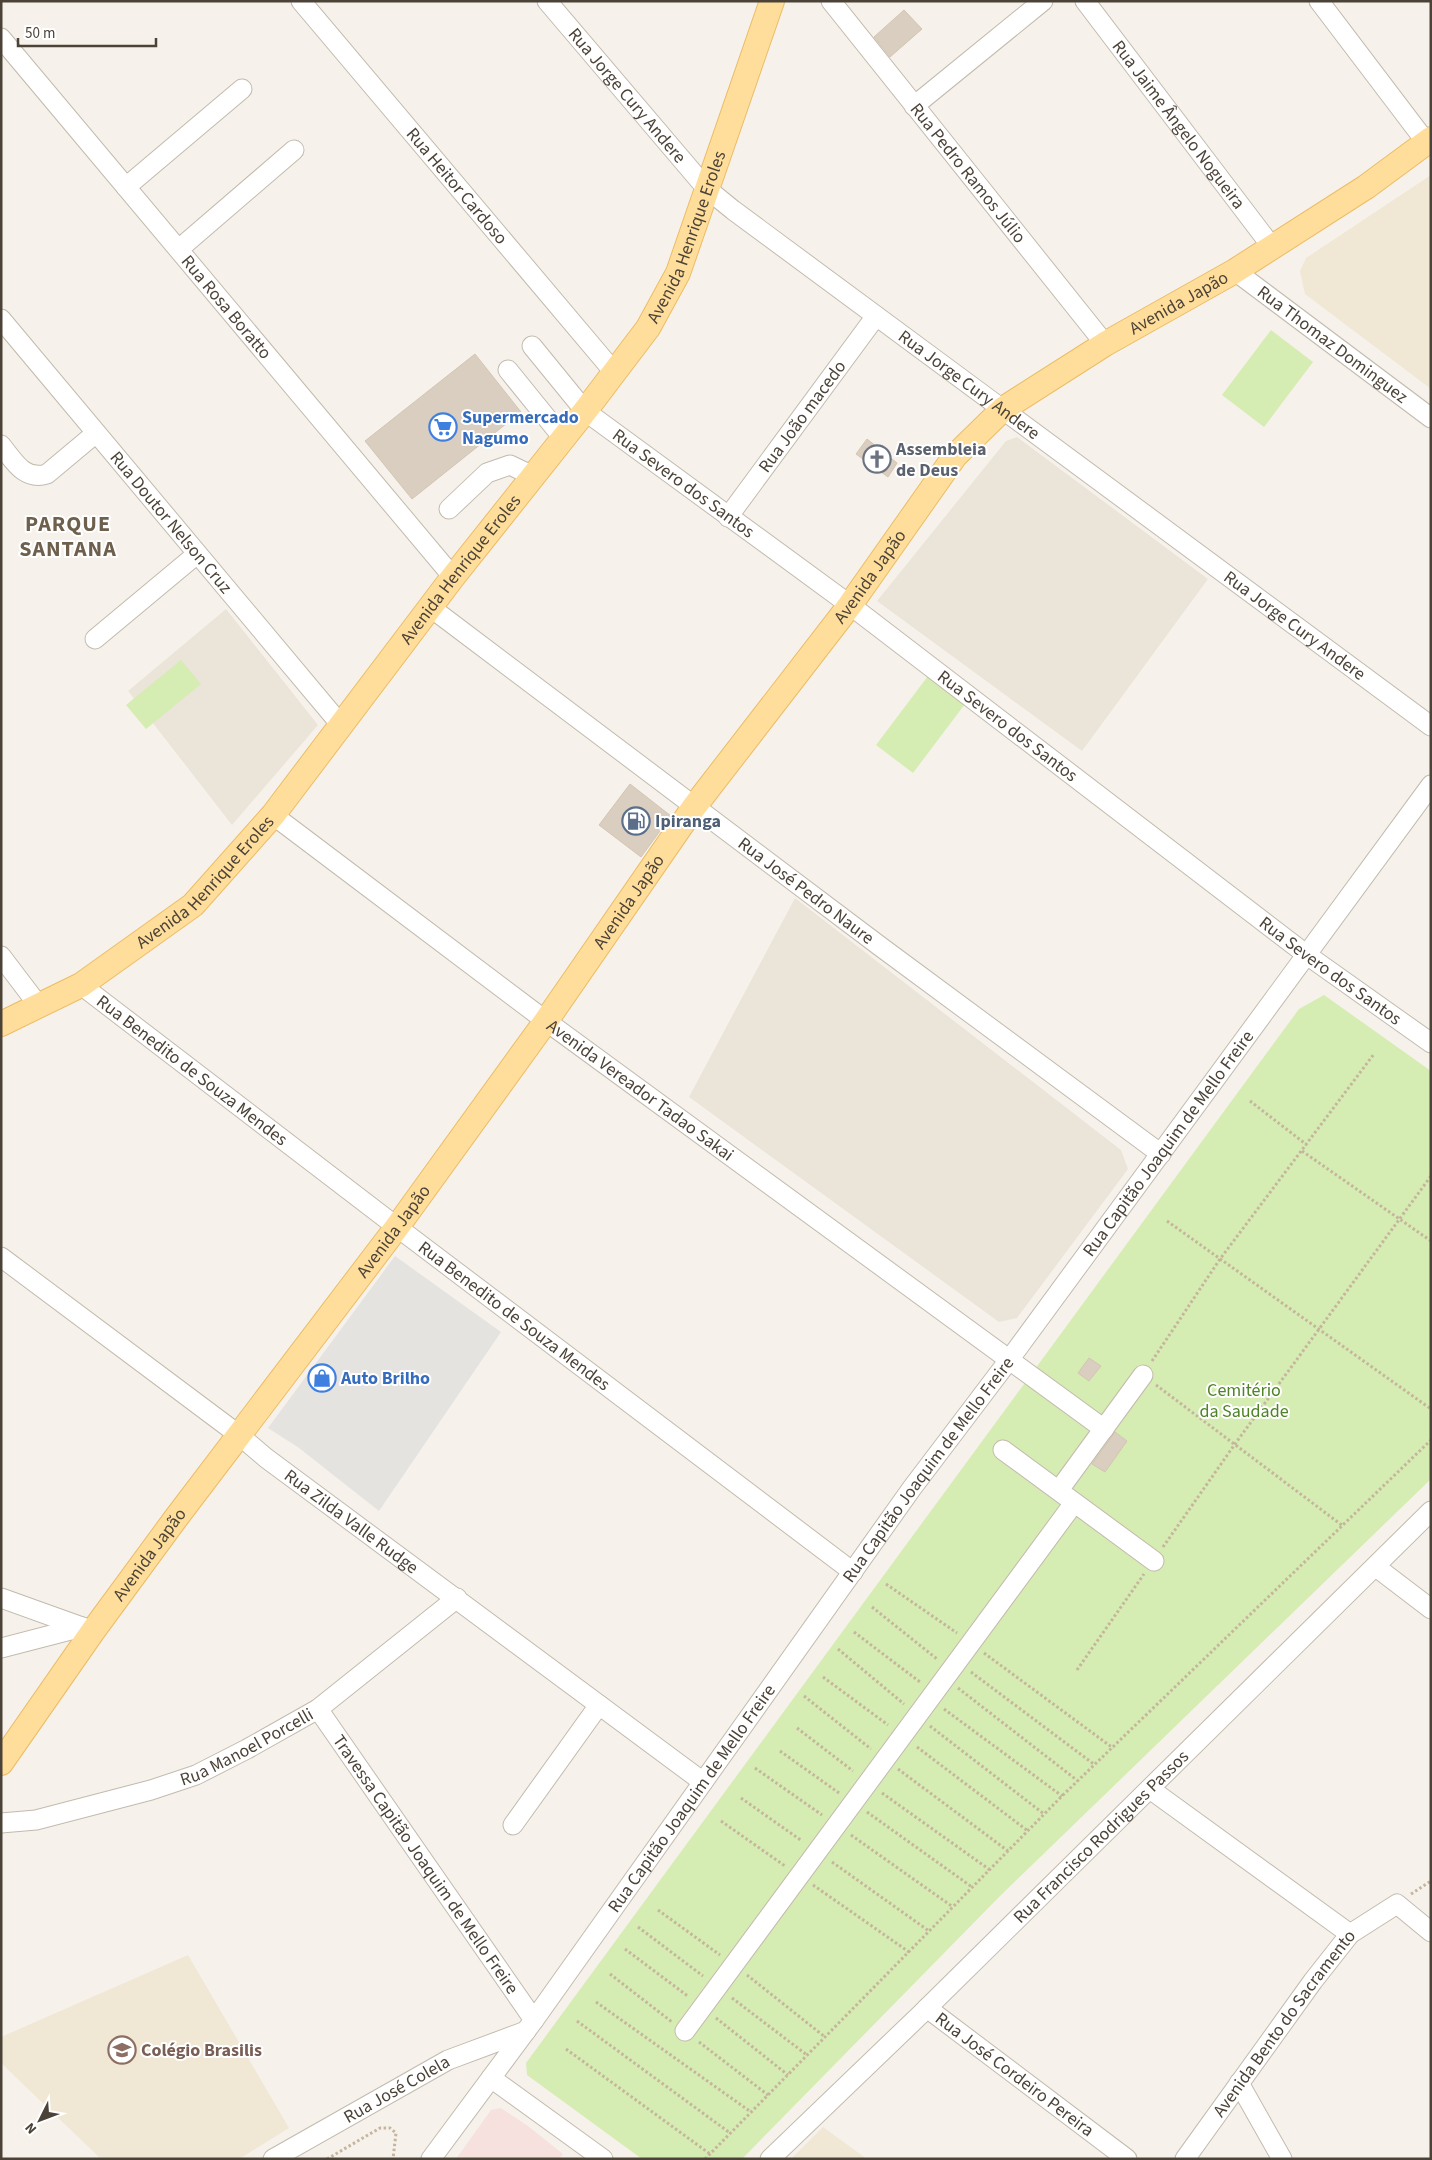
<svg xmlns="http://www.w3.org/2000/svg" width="1432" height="2160" font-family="'Source Sans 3',sans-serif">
  <rect width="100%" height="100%" fill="#f6f2eb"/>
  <path fill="#ebe4d9" d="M1017,437L1208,579L1082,751L877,601L1006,441Z
    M226,609L318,725L232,825L128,691Z
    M795,898L1121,1150L1128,1169L1017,1318L999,1322L689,1097Z"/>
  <path fill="#f0e7d5" d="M1431,175V389L1305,294L1300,271L1306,258Z
    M188,1955L289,2128L239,2159H101L1,2063V2037Z
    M823,2127L867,2159H791Z"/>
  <path fill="#f7e1df" d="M501,2108L528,2126L563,2154L559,2159H456L491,2110Z"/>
  <path fill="#d5ecb2" d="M1271,330L1313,362L1264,427L1222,395Z
    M181,660L201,684L146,729L126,705Z
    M928,676L965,704L913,773L876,745Z
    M1324,995L1431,1071V1479L999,1897L742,2159H642L527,2075L526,2063L1299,1009Z"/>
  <path fill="#e5e3e0" d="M395,1256L501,1332L379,1511L299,1448L268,1428Z"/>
  <path fill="#d9cec0" stroke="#d4c5b2" d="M904,10L922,29L890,57L874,37Z
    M475,354L521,412L412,499L365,441Z
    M867,439L897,463L888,477L856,454Z
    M630,784L671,816L641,857L599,825Z
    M1089,1358L1101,1366L1089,1381L1078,1373Z
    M1115,1432L1127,1441L1105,1472L1092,1464Z"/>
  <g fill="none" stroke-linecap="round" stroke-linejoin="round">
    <g stroke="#c3baad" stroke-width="21">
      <g id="minor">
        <path id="s1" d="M301,1L614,372"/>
        <path id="s2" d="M547,1L706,188L733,210L1431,726"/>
        <path id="s3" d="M831,1L1105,344"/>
        <path id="s4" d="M1085,1L1272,247"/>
        <path d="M1319,1L1426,142"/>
        <path id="s5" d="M1,38L453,577"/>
        <path d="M914,106L1043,1"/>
        <path d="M126,187L242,89"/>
        <path d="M179,249L294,150"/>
        <path id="s6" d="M1235,271L1431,418"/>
        <path id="s7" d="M1,319L341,725"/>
        <path id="s8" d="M532,346L585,411L850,605L1307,955L1431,1043"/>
        <path d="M508,370L563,438"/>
        <path d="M1,445C14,461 24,481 47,474L96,433"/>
        <path d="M449,509L487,473L510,465L533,476"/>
        <path id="s9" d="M728,517L876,316"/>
        <path id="s10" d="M430,607L881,947L1161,1154"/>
        <path d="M95,639L197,554"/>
        <path id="s11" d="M273,815L546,1021L1104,1429"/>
        <path d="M1,956L39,1006"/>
        <path id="s12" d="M81,985L397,1227L853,1572"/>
        <path id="s13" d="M1,1257L239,1435L266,1458L703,1782"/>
        <path d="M1003,1450L1154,1561"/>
        <path d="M1059,1490L1143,1375"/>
        <path d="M1376,1567L1431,1609"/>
        <path d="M1,1598L93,1631"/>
        <path d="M1,1648L82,1627"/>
        <path id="s14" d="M318,1709L534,2020"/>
        <path d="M1150,1789L1350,1934"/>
        <path id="s15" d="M1,1823L36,1820L151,1790L196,1775L247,1749L318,1709L457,1598"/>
        <path d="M513,1825L599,1705"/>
        <path id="s16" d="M927,2008L1127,2159"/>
        <path d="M685,2031L1074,1503"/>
        <path d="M491,2078L603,2159"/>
        <path d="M1239,2083L1282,2159"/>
        <path id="s17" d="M273,2159L448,2060L526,2031"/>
        <path id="s18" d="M431,2159L534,2020L912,1488L1009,1360L1431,785"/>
        <path id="s19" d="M770,2159L921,2014L1431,1511"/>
        <path id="s20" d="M1185,2159L1313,1981L1350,1934L1397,1904L1431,1932"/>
      </g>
    </g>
    <g stroke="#ecbc64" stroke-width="26">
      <g id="major">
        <path id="s21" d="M1,1024L81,985L193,905L273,815L453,577L585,411L648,328L678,273L772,1"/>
        <path id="s22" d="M1,1763L93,1631L176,1518L397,1227L546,1021L694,807L850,605L955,456L1003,409L1105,344L1235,271L1366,187L1431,139"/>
      </g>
    </g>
    <path stroke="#c6b59d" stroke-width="3" stroke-dasharray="2.5 2.5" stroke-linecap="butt" d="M1250,1101L1307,1145
      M1302,1151L1431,1241
      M1167,1221L1431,1409
      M1152,1361L1220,1259L1374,1054
      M1156,1385L1343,1526
      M1163,1547L1235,1444L1431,1176
      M886,1584L957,1633
      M872,1607L937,1659
      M854,1632L920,1682
      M838,1649L904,1704
      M984,1653L1113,1748
      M1077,1670L1144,1574
      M971,1672L1095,1765
      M823,1677L888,1725
      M958,1688L1078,1781
      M804,1696L871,1749
      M944,1709L1062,1796
      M930,1726L1044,1814
      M797,1728L853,1771
      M917,1747L1028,1831
      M780,1751L839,1793
      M755,1768L822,1815
      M898,1769L1008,1851
      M882,1793L990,1870
      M741,1798L802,1841
      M867,1812L972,1887
      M721,1821L785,1866
      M851,1835L953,1907
      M832,1862L929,1931
      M813,1885L909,1952
      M1411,1894L1431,1881
      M658,1910L720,1955
      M638,1927L703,1976
      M625,1949L689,1997
      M610,1974L672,2022
      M747,1975L825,2037
      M732,1998L807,2055
      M596,2002L751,2112
      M716,2018L788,2075
      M577,2021L730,2133
      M699,2042L768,2095
      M566,2049L710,2154
      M327,2159L380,2128H390L396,2133L393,2159
      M705,2159L1062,1796L1431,1440"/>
    <use href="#minor" stroke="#fff" stroke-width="19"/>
    <use href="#major" stroke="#ffde9c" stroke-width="24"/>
  </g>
  <defs>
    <g id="supermarket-ring" transform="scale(1.4375)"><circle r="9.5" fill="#fff" stroke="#3f7fe0" stroke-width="1.5"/><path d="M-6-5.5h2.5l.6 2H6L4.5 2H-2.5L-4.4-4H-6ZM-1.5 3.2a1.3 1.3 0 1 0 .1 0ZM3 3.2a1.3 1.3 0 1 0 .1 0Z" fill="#3f7fe0"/></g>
    <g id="church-ring" transform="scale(1.4375)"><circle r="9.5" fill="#fff" stroke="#6b7280" stroke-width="1.5"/><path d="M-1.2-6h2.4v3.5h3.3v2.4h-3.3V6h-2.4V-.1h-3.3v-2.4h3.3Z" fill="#6b7280"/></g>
    <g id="fuel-ring" transform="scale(1.4375)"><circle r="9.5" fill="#fff" stroke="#5c6f8a" stroke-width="1.5"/><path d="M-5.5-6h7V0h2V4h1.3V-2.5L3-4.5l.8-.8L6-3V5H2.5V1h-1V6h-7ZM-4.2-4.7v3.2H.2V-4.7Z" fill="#5c6f8a"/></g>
    <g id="shop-ring" transform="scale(1.4375)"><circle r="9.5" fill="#fff" stroke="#3f7fe0" stroke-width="1.5"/><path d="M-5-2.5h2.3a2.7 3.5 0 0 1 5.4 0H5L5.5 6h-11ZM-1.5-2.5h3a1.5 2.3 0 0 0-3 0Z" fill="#3f7fe0"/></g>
    <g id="school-ring" transform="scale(1.4375)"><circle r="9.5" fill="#fff" stroke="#8d6e63" stroke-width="1.5"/><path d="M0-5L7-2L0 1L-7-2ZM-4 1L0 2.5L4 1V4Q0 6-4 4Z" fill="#8d6e63"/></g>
  </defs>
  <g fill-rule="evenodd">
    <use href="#supermarket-ring" x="443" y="427"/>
    <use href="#church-ring" x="877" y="459"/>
    <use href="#fuel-ring" x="636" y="821"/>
    <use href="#shop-ring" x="322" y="1378"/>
    <use href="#school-ring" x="122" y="2050"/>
  </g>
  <g text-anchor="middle" stroke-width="4" stroke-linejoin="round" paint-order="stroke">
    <g font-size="18" fill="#4c4338" stroke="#fff">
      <text dy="6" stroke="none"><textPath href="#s2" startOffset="124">Rua Jorge Cury Andere</textPath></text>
      <text dy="6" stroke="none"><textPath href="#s4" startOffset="155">Rua Jaime Ângelo Nogueira</textPath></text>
      <text dy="6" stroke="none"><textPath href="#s3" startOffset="220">Rua Pedro Ramos Júlio</textPath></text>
      <text dy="6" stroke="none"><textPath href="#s1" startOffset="242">Rua Heitor Cardoso</textPath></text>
      <text dy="6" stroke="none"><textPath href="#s21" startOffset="1061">Avenida Henrique Eroles</textPath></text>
      <text dy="6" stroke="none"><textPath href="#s22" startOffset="1891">Avenida Japão</textPath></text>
      <text dy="6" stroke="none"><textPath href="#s5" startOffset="351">Rua Rosa Boratto</textPath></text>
      <text dy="6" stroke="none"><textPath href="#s6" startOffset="122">Rua Thomaz Dominguez</textPath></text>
      <text dy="6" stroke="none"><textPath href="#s2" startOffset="574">Rua Jorge Cury Andere</textPath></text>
      <text dy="6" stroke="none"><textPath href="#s9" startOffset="125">Rua João macedo</textPath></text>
      <text dy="6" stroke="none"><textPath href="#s8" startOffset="206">Rua Severo dos Santos</textPath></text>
      <text dy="6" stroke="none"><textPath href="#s7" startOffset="265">Rua Doutor Nelson Cruz</textPath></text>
      <text dy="6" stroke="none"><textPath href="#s21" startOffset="656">Avenida Henrique Eroles</textPath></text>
      <text dy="6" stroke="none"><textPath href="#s22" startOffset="1471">Avenida Japão</textPath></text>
      <text dy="6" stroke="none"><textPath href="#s2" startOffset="979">Rua Jorge Cury Andere</textPath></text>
      <text dy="6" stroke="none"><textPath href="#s8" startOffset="611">Rua Severo dos Santos</textPath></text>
      <text dy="6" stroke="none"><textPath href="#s21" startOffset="251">Avenida Henrique Eroles</textPath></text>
      <text dy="6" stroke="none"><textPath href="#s10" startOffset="471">Rua José Pedro Naure</textPath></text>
      <text dy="6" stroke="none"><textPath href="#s22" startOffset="1066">Avenida Japão</textPath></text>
      <text dy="6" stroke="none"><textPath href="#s8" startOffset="1016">Rua Severo dos Santos</textPath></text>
      <text dy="6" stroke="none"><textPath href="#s12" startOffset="140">Rua Benedito de Souza Mendes</textPath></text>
      <text dy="6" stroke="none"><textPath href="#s11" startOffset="459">Avenida Vereador Tadao Sakai</textPath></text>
      <text dy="6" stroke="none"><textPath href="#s18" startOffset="1255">Rua Capitão Joaquim de Mello Freire</textPath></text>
      <text dy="6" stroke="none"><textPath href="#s22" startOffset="661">Avenida Japão</textPath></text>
      <text dy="6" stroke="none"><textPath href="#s12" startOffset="545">Rua Benedito de Souza Mendes</textPath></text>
      <text dy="6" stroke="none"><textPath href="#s18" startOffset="850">Rua Capitão Joaquim de Mello Freire</textPath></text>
      <text dy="6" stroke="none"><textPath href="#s13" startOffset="439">Rua Zilda Valle Rudge</textPath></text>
      <text dy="6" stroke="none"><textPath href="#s22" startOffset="256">Avenida Japão</textPath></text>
      <text dy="6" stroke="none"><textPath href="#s15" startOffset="259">Rua Manoel Porcelli</textPath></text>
      <text dy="6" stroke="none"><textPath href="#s18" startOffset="445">Rua Capitão Joaquim de Mello Freire</textPath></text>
      <text dy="6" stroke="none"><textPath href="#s19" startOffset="462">Rua Francisco Rodrigues Passos</textPath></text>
      <text dy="6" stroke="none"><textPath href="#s14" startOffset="189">Travessa Capitão Joaquim de Mello Freire</textPath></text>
      <text dy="6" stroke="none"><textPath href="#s20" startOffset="168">Avenida Bento do Sacramento</textPath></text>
      <text dy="6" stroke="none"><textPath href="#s16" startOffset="110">Rua José Cordeiro Pereira</textPath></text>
      <text dy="6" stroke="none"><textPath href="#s17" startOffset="142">Rua José Colela</textPath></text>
    </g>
    <g font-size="18" font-weight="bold" fill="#366cbe" stroke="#fff" text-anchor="start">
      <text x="462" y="423">Supermercado<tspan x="462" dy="21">Nagumo</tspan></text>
      <text x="341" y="1384">Auto Brilho</text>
    </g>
    <g font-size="18" font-weight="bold" fill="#5b616d" stroke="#fff" text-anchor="start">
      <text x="896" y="455">Assembleia<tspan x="896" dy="21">de Deus</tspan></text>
    </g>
    <g font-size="18" font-weight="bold" fill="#4e5e75" stroke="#fff" text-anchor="start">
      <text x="655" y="827">Ipiranga</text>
    </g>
    <g font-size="18" fill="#4e8326" stroke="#fff">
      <text x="1244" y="1396">Cemitério<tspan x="1244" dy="21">da Saudade</tspan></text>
    </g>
    <g font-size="18" font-weight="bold" fill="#785e54" stroke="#fff" text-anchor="start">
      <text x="141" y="2056">Colégio Brasilis</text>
    </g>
    <g font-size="22" font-weight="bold" letter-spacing="1" fill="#6f604e" stroke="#fff">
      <text x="68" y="531">PARQUE<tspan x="68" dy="25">SANTANA</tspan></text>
    </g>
  </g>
  <rect width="1432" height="2160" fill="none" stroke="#4c4338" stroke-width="5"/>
  <g transform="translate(40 2120) rotate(228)" stroke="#ffffff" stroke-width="4" paint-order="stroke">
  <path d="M0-4L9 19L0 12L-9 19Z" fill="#4c4338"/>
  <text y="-8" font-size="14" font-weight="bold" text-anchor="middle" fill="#4c4338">N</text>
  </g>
  <path d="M18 38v8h138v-8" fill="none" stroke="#4c4338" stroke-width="2.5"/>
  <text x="25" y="38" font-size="15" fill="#4c4338" stroke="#ffffff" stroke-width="4" paint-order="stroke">50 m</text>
</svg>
